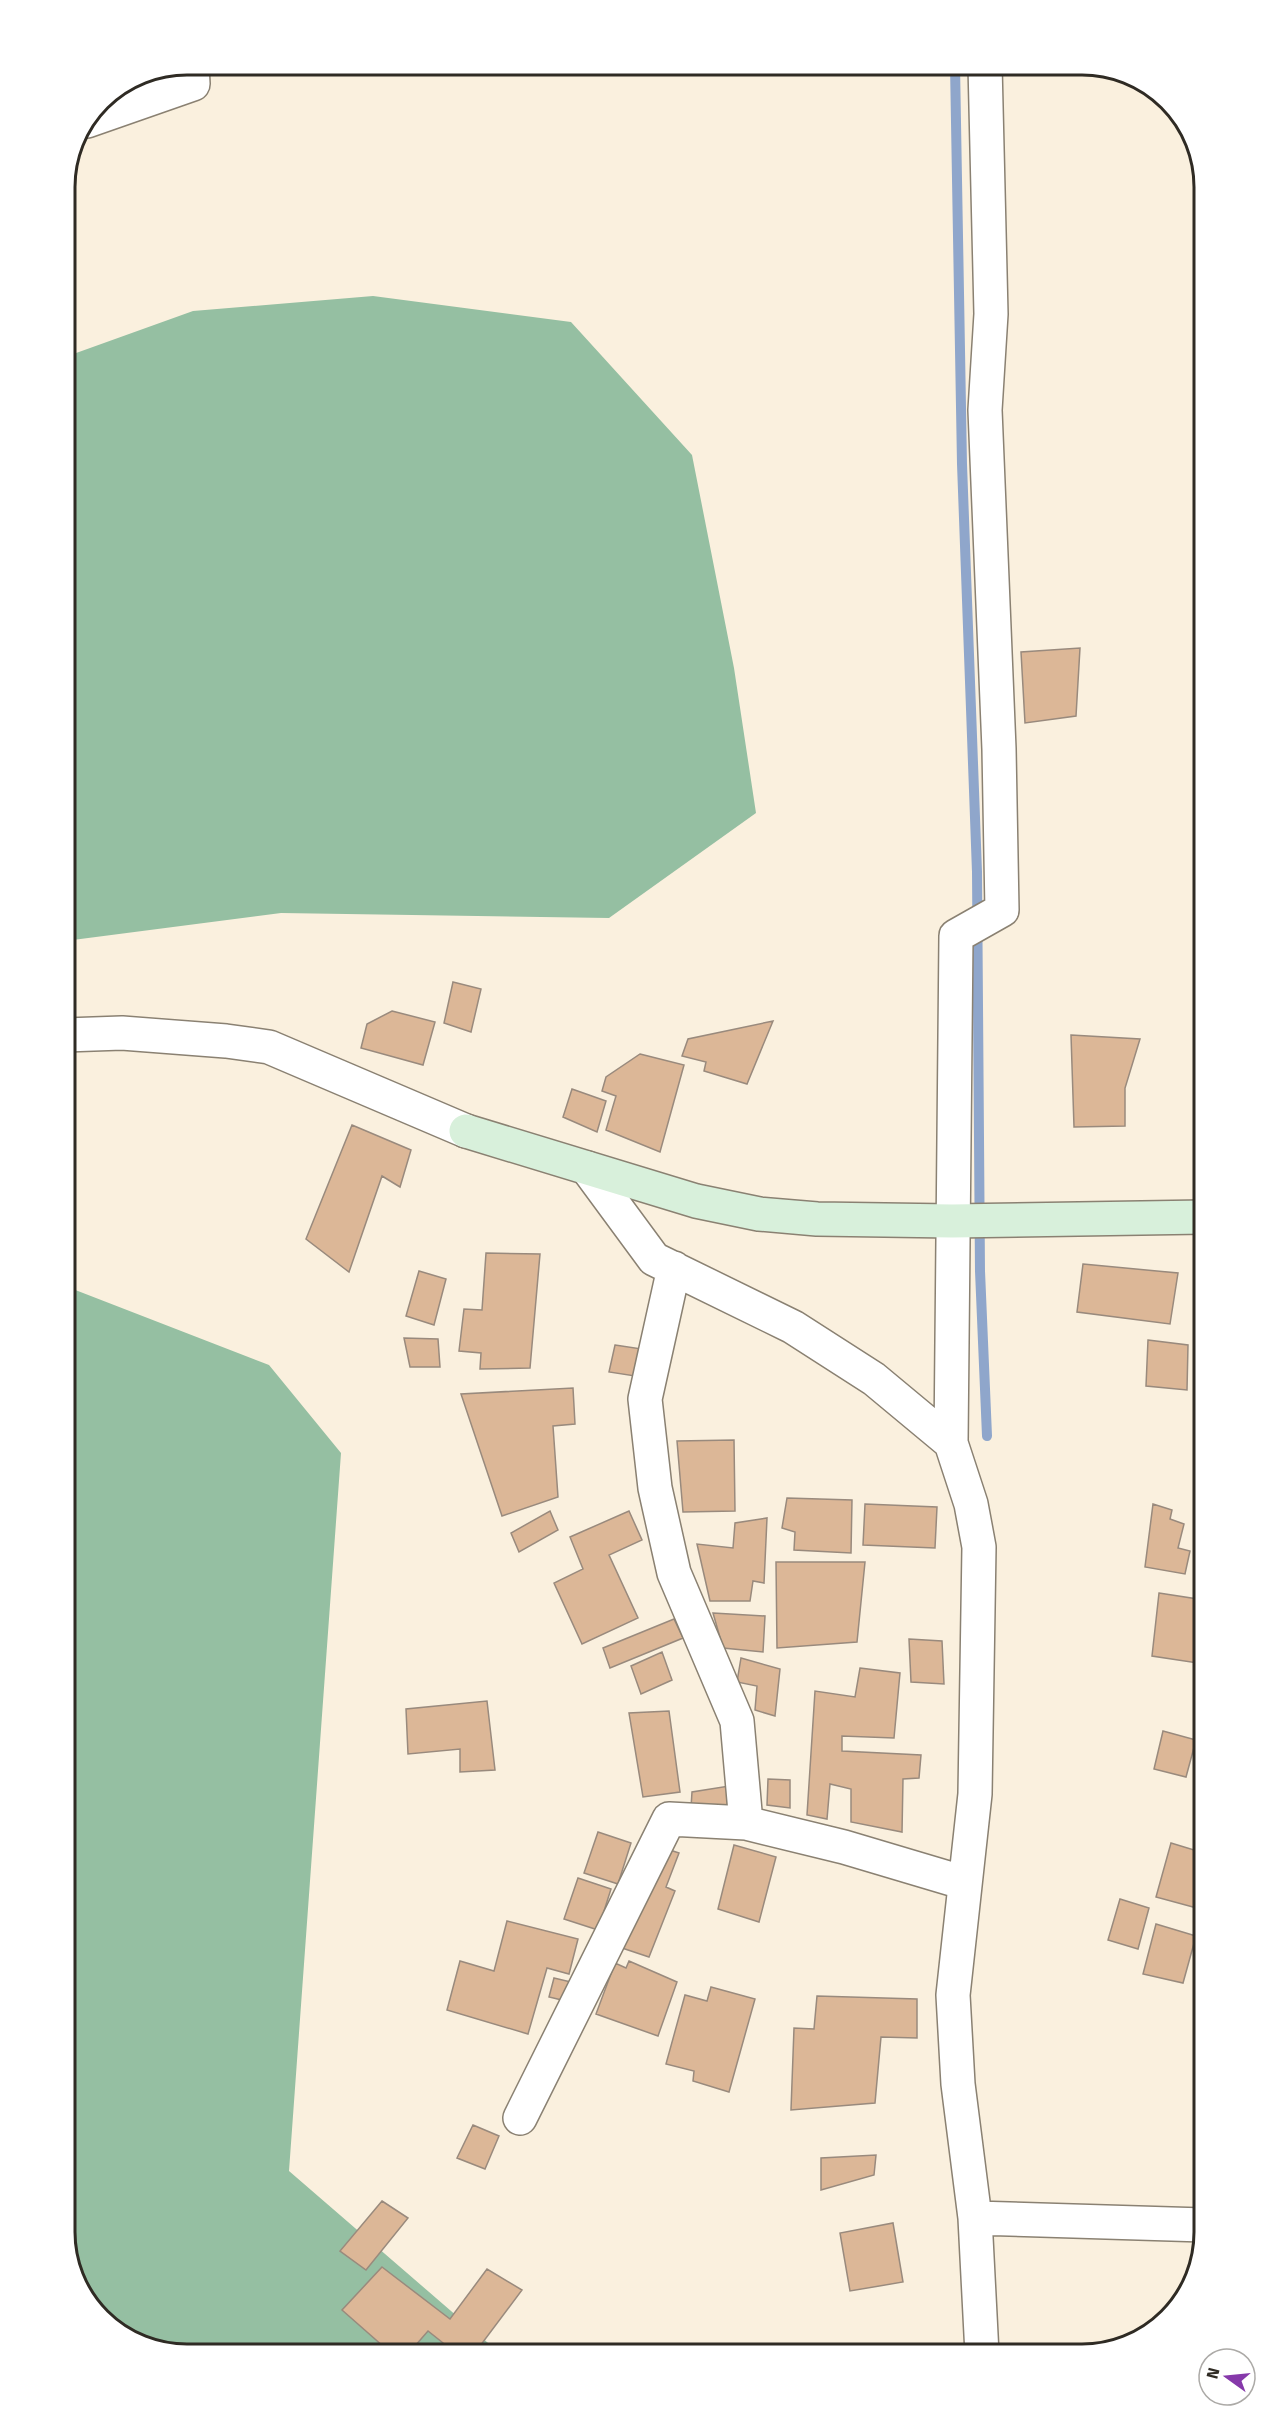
<svg xmlns="http://www.w3.org/2000/svg" width="1269" height="2419" font-family="'Fira Sans',sans-serif">
  <rect width="100%" height="100%" fill="#faf0de"/>
  <path fill="#95bfa2" d="M373,296L571,322L692,455L734,668L756,813L609,918L281,913L65,941V357L193,311Z
    M65,1286L269,1365L341,1453L289,2171L495,2349L516,2354H179L113,2329L74,2279L65,2232Z"/>
  <g fill="none" stroke-linecap="round" stroke-linejoin="round">
    <path stroke="#8fa6cb" stroke-width="10" d="M955,65L962,464L977,872L980,1271L987,1436"/>
  </g>
  <path fill="#dcb797" stroke="#998a7d" stroke-width="1.5" d="M1080,648L1076,716L1025,723L1021,652Z
    M453,982L481,989L471,1032L444,1023Z
    M392,1011L435,1022L423,1065L361,1048L367,1024Z
    M773,1021L747,1084L704,1071L706,1062L682,1056L688,1039Z
    M1071,1035L1140,1039L1125,1088V1126L1074,1127Z
    M640,1054L684,1065L660,1152L606,1130L616,1096L602,1091L606,1077Z
    M572,1089L606,1101L597,1132L563,1117Z
    M352,1125L411,1150L400,1187L382,1176L349,1272L306,1239Z
    M486,1253L540,1254L530,1368L480,1369L481,1353L459,1351L464,1309L482,1310Z
    M1083,1264L1178,1273L1170,1324L1077,1312Z
    M419,1271L446,1279L434,1325L406,1316Z
    M404,1338L438,1339L440,1367H410Z
    M1148,1340L1188,1345L1187,1390L1146,1386Z
    M615,1345L642,1349L635,1376L609,1372Z
    M573,1388L575,1424L553,1426L558,1497L502,1516L461,1394Z
    M734,1440L735,1511L683,1512L677,1441Z
    M787,1498L852,1500L851,1553L794,1550L795,1532L782,1528Z
    M865,1504L937,1507L935,1548L863,1545Z
    M1153,1504L1172,1510L1170,1519L1184,1524L1178,1548L1190,1551L1185,1574L1145,1567Z
    M550,1511L558,1530L519,1552L511,1533Z
    M629,1511L642,1540L609,1555L638,1618L582,1644L554,1583L583,1569L570,1537Z
    M767,1518L764,1583L753,1581L750,1601H710L697,1544L733,1548L735,1523Z
    M776,1562H865L857,1642L777,1648Z
    M1159,1593L1204,1600V1664L1152,1656Z
    M713,1613L765,1616L763,1652L723,1648Z
    M674,1619L683,1638L610,1668L603,1648Z
    M909,1639L942,1641L944,1684L911,1682Z
    M662,1652L672,1680L641,1694L631,1666Z
    M741,1658L780,1669L775,1716L755,1710L757,1686L737,1682Z
    M860,1668L900,1673L894,1738L842,1736V1751L921,1755L919,1778L903,1779L902,1832L851,1822V1789L830,1784L827,1819L807,1815L815,1691L855,1697Z
    M487,1701L495,1770L460,1772V1749L408,1754L406,1709Z
    M669,1711L680,1792L643,1797L629,1713Z
    M1163,1731L1196,1740L1186,1777L1154,1769Z
    M768,1779L790,1780V1808L767,1805Z
    M729,1786L732,1806L691,1808L692,1792Z
    M598,1832L631,1843L618,1884L584,1873Z
    M1171,1843L1204,1853V1910L1156,1897Z
    M734,1845L776,1857L759,1922L718,1909Z
    M661,1847L679,1853L666,1887L675,1891L649,1957L622,1948Z
    M578,1878L611,1889L598,1930L564,1919Z
    M1120,1899L1149,1908L1138,1949L1108,1940Z
    M507,1921L578,1939L569,1974L547,1968L528,2034L447,2010L460,1961L494,1971Z
    M1156,1924L1196,1936L1183,1983L1143,1974Z
    M629,1961L677,1982L658,2036L596,2014L615,1963L626,1968Z
    M554,1978L571,1982L566,2001L549,1997Z
    M711,1987L755,1999L729,2092L693,2081L694,2071L666,2064L685,1995L707,2001Z
    M817,1996L917,1999V2038L881,2037L875,2103L791,2110L794,2028L814,2029Z
    M473,2125L499,2136L485,2169L457,2158Z
    M876,2155L874,2175L821,2190V2158Z
    M382,2201L408,2218L366,2270L340,2251Z
    M893,2223L903,2282L850,2291L840,2233Z
    M382,2267L450,2319L487,2269L522,2290L474,2354H457L428,2331L408,2354H392L342,2310Z"/>
  <g fill="none" stroke-linecap="round" stroke-linejoin="round">
    <g stroke="#8a8172" stroke-width="36">
      <path id="street" d="M87,121L193,84L192,65
        M65,1035L122,1033L226,1041L269,1047L466,1131
        M587,1168L654,1259L793,1327L874,1379L951,1443
        M746,1823L844,1847L965,1883
        M520,2118L669,1819L746,1823L737,1721L674,1573L655,1488L645,1399L674,1268
        M975,2218L1204,2225
        M982,2354L975,2218L958,2084L953,1995L975,1794L979,1547L971,1504L951,1443L956,936L1002,910L999,749L985,410L991,314L985,65"/>
    </g>
    <g stroke="#8a8172" stroke-width="36">
      <path id="secondary" d="M466,1131L696,1201L759,1214L817,1219L952,1221L1204,1217"/>
    </g>
    <use href="#street" stroke="#fff" stroke-width="33"/>
    <use href="#secondary" stroke="#d8f0db" stroke-width="33"/>
  </g>
  <path d="M0 0H1269V2419H0ZM187 75H1082A112 112 0 0 1 1194 187V2232A112 112 0 0 1 1082 2344H187A112 112 0 0 1 75 2232V187A112 112 0 0 1 187 75Z" fill="#fff" fill-rule="evenodd"/>
  <path fill="none" stroke="#2f2b24" stroke-width="3" d="M187 75H1082A112 112 0 0 1 1194 187V2232A112 112 0 0 1 1082 2344H187A112 112 0 0 1 75 2232V187A112 112 0 0 1 187 75Z"/>
  <g transform="translate(1227 2377) rotate(285)"><circle r="28" fill="#ffffff" stroke="#acaaa7" stroke-width="1.5"/>
  <path d="M0-4.5L10 22L0 15L-10 22Z" fill="#8639aa"/>
  <text y="-9" font-size="16" font-weight="bold" text-anchor="middle" fill="#2f2b24">N</text>
  </g>
</svg>
